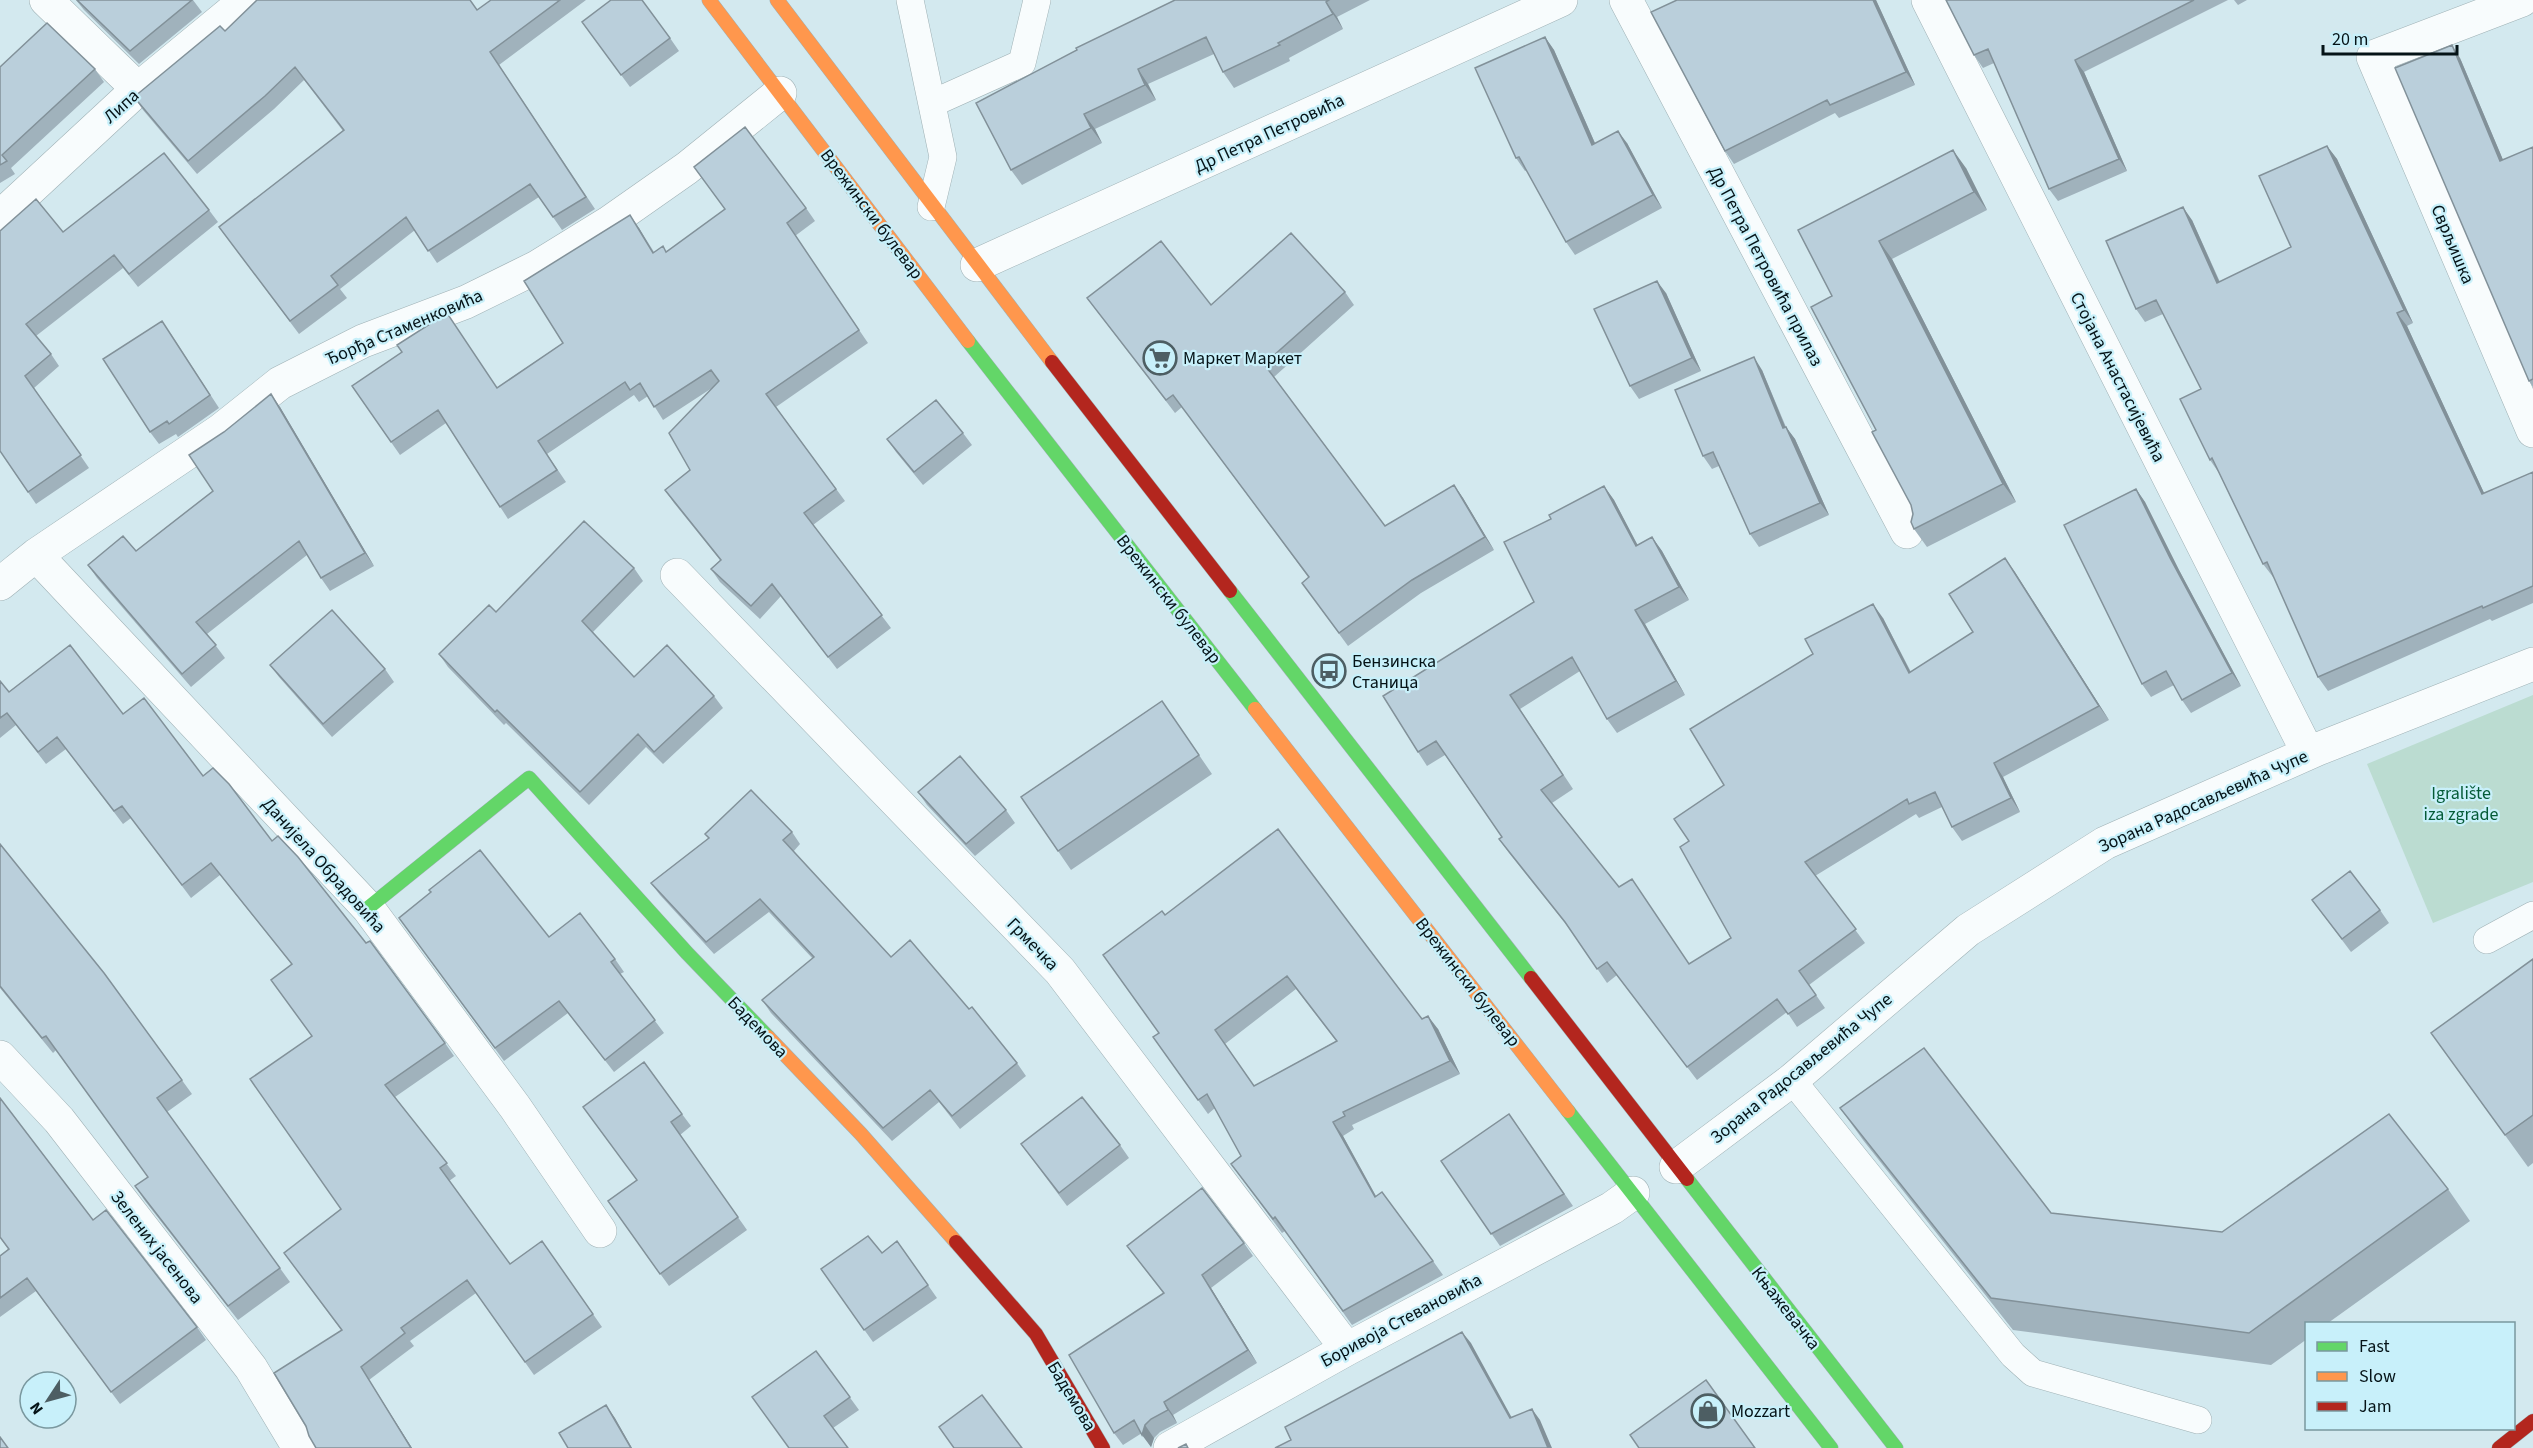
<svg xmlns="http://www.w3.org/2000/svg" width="2533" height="1448" font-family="'Source Sans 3',sans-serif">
  <rect width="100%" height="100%" fill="#d3e9ef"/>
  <path fill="#bbdcd1" d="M2533,695V882L2433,923L2367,764Z"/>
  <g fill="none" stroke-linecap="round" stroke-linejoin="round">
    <g stroke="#9fb1b5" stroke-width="28">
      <path id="lane" d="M910,0L943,157L931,207
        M933,103L1022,63L1037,0
        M2487,940L2533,915
        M1792,1080L2013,1355L2033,1373L2198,1420"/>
    </g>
    <g stroke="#9fb1b5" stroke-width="34">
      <path id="street" d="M46,0L138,89
        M1626,0L1907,532
        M1928,0L2308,753
        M2522,0L2373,57L2533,431
        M0,217L138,89L246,0
        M977,265L1561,0
        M36,555L368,908L515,1107L600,1231
        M677,575L1060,971L1347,1349
        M0,584L36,555L221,430L280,383L363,341L466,302L537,267L610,222L687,168L780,93
        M0,1057L59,1120L251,1368L299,1448
        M1676,1167L1792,1080L1968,930L2105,843L2318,749L2533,664
        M1170,1448L1347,1349L1612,1208L1633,1193"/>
    </g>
    <g stroke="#9fb1b5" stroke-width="15">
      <path id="fast" d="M968,341L1255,709
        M1230,591L1531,978
        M368,908L529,778L687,953L768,1037
        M1568,1111L1831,1448
        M1687,1179L1896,1448"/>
    </g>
    <g stroke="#9fb1b5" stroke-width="15">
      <path id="slow" d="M709,0L968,341
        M777,0L1052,362
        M1255,709L1568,1111
        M768,1037L861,1134L956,1242"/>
    </g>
    <g stroke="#9fb1b5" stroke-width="15">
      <path id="jam" d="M1052,362L1230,591
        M1531,978L1687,1179
        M956,1242L1036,1334L1103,1448
        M2499,1448L2533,1421"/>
    </g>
    <use href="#lane" stroke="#f8fcfd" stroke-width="27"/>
    <use href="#street" stroke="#f8fcfd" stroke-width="33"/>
    <use href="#fast" stroke="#63d668" stroke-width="14"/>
    <use href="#slow" stroke="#ff974d" stroke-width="14"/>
    <use href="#jam" stroke="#b3261e" stroke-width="14"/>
  </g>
  <path fill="#a0b2bc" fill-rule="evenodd" d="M76,0H193L202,12L139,64L84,10Z
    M491,0H586L499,65L595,209L562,230L539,197L437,263L415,230L340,289L347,298L299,334L219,227L343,131L304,80L274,109L197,174L143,110L134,97L225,31L297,1L477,10Z
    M1175,0H1370L1337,17L1343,29L1289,58L1290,61L1234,88L1223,72L1214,54L1148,84L1156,100L1095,129L1102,143L1022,185L1011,170Z
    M1677,0H1876L1915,85L1839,118L1835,113L1734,164L1725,151Z
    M1946,0H2228L2084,72L2127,171L2058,201L2049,189L1994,63L1983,68L1974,55Z
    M2234,0H2247L2238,5Z
    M582,22L670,38L679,51L630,87Z
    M1545,37L1554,50L1595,143H1627L1662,208L1575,255L1566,242L1527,170L1525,171L1516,158Z
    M2460,58L2503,160L2533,147V387L2529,381Z
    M0,67L95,69L104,82L11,168L15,174L0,183Z
    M2327,146L2337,159L2413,323L2407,326L2484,493L2533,472V603L2492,621L2490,619L2328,691L2318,677L2274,577H2273L2263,564L2219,473L2210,460L2201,389L2163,314L2145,322L2136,309L2192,220L2220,282L2291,247Z
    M1966,168L1987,210L1892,259L2016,502L1927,547L1914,529L1913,514L1911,505L1832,296L1798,230Z
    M36,199L63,232L209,210L218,222L138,287L123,268L36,336L51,354L59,366L34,388L89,468L36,504L0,451Z
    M806,208L815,221L795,236L868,343L776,407L845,501L813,525L891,628L837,669L781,596L760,619L720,582L711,569L720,560L674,503L665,490L690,470L712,388L663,420L648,396L639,402L634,395L547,454L566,482L508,519L446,423L400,455L352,386L497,387L563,343L639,228L654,252L666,251Z
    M1345,292L1354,305L1274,377L1385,526L1454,485L1463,498L1494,550L1421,593L1348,646L1302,583L1309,578L1182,407L1175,413L1087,298L1211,305Z
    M1666,293L1701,371L1639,399L1630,386Z
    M171,334L219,408L178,437L176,434L159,444L150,432Z
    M1762,370L1786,427L1795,439L1829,515L1759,547L1750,534L1719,466L1712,469L1703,456Z
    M280,407L374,566L330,591L321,578L307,555L207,634L225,658L191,687L97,578L88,565L136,551L213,491Z
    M963,433L972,445L923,485L896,452L887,439Z
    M1604,486L1614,500L1637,545L1652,537L1662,551L1689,600L1645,624L1685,695L1617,733L1607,719L1580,671L1520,709L1573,789L1552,803L1619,887L1689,964L1731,938L1689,841L1724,785L1883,618L1911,672L1973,632L2005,558L2109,720L2003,777L2020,812L1962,841L1952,827L1942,807L1919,818L1916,814L1815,876L1865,943L1809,985L1825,1008L1797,1027L1787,1012L1697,1080L1617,975L1607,983L1573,933L1509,853L1499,839L1502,837L1445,755L1427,766L1418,752L1534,602L1551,519Z
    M2136,489L2145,502L2179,570L2241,686L2191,713L2182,700L2174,685L2151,697L2142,684Z
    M634,568L643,581L593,632L634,677L714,696L723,708L663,764L646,747L589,805L506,723L504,725L448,667L439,654L496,612Z
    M270,665L385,669L394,682L332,737L279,677Z
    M0,681L9,692L123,714L203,776L272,841L445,1043L454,1056L395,1097L456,1176L449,1181L510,1264L542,1241L602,1327L534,1375L476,1293L410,1341L414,1346L369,1380L412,1448H316L341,1330L284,1253L341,1209L312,1036L292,965L220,875L191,898L131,818L123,824L66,749L46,764L16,725L0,738Z
    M1162,701L1212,774L1071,870L1021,797Z
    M918,792L1006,810L1015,823L975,856L927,805Z
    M792,832L800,844L793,852L891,957L969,1009L1017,1063L1026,1076L960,1129L939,1102L892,1141L771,1013L762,1000L813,959L769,912L714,954L660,895L651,883L709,838L705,834Z
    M0,844L104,973L192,1094L167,1112L290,1282L238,1320L145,1201L135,1186L148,1177L56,1050L53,1053L0,988Z
    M2312,900L2380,910L2389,923L2351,952Z
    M1165,915L1422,1019L1438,1029L1460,1074L1352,1125L1354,1129L1343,1136L1376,1196L1433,1261L1443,1275L1352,1325L1285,1231L1282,1233L1231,1164L1241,1156L1215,1108L1208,1114L1153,1037L1159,1033ZM1296,989L1336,1041L1254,1086L1225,1044Z
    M408,930L549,937L615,959L624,972L620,974L664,1033L614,1072L568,1013L504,1061Z
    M2533,959V1163L2528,1167L2431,1033Z
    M0,1098L93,1220L197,1327L206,1340L120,1404L36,1291L0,1317V1256L8,1249L0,1238Z
    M583,1107L682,1114L691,1126L680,1135L747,1230L669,1286L608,1201L637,1180Z
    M1840,1108L2051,1213L2222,1232L2448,1189L2470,1221L2328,1323H2307V1339L2271,1365L2013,1330L1863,1140Z
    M1509,1114L1573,1206L1500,1246L1441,1161Z
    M1021,1144L1120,1145L1129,1158L1067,1206Z
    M897,1241L937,1298L873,1342L821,1269L882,1253Z
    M1244,1243L1253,1256L1211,1288L1257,1363L1173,1415L1177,1423L1160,1432L1154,1438L1151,1447L1142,1433L1123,1445L1114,1433L1163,1293L1127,1246Z
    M816,1351L859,1410L833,1428L752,1397Z"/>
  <path fill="#829199" d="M1873,0H1876L1915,85L1906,72Z
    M1326,2L1337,17L1343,29L1333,14Z
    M1545,37L1554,50L1601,157L1592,145Z
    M2452,45L2460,58L2509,174L2500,161Z
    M2075,60L2084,72L2127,171L2119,159Z
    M1138,69L1148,84L1156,100L1145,85Z
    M1084,114L1095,129L1102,143L1091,128Z
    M1618,131L1627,143L1662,208L1653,195Z
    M2327,146L2337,159L2413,323L2404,310Z
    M1953,150L1966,168L1987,210L1974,192Z
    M2183,207L2192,220L2226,297L2217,283Z
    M630,215L639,228L661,266L653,253Z
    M1879,241L1892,259L2016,502L2003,484Z
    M1657,281L1666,293L1701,371L1692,358Z
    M2397,313L2407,326L2491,508L2482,494Z
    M1754,357L1762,370L1791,441L1783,428Z
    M271,394L280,407L374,566L365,553Z
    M1786,427L1795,439L1829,515L1820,503Z
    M1454,485L1463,498L1494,550L1485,537Z
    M1604,486L1614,500L1645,559L1636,546Z
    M2136,489L2145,502L2179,570L2241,686L2232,673L2170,558Z
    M1652,537L1662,551L1689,600L1679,587Z
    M2005,558L2015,572L2109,720L2099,706Z
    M1873,604L1883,618L1918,687L1909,673Z
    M1635,610L1645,624L1685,695L1676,681Z
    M1994,763L2003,777L2020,812L2011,798Z
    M1428,1016L1438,1029L1460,1074L1450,1061Z
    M1333,1122L1343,1136L1384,1211L1375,1197Z
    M1202,1275L1211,1288L1257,1363L1248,1350Z
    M1462,1332L1471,1343L1518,1429L1510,1418Z
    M361,1367L369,1380L412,1448H411Z
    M1164,1402L1173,1415L1177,1423L1168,1410Z
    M606,1405L615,1418L632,1448H631Z
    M1532,1409L1540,1420L1552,1448H1548Z
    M1145,1425L1154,1438L1151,1447L1142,1435Z"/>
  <path fill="#bacfdb" stroke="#829199" stroke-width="1.5" fill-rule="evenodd" d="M77,0H192L130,51Z
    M257,0H470L477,10L491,0H560L490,52L586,197L553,217L530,184L428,251L406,217L331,276L338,285L290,321L219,227L344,130L295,67L265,96L188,161L134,97L220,26L225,31Z
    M611,0H642L670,38L621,75L582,22Z
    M1175,0H1329L1326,2L1333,14L1278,43L1280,45L1223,72L1206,37L1138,69L1145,85L1084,114L1091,128L1011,170L976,103L1077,50L1076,48Z
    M1677,0H1873L1906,72L1830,105L1827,100L1725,151L1651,12Z
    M1946,0H2194L2075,60L2119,159L2049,189L1988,49L1974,55Z
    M47,23L95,69L2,155L7,161L0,165V67Z
    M1545,37L1592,145L1618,131L1653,195L1566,242L1519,157L1516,158L1475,68Z
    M2452,45L2500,161L2533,147V379L2529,381L2395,68Z
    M745,127L806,208L787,223L859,330L766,394L836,489L804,513L882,615L828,657L772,584L751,606L711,569L721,560L665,490L690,470L669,433L719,381L711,370L654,407L640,383L630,390L625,382L538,441L557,470L500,507L438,410L391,442L352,386L402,352L397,345L447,313L497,388L563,343L524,281L630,215L653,253L663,246L666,252L725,209L694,167Z
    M2327,146L2404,310L2397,313L2482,494L2533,472V586L2483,608L2482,606L2318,677L2267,562L2263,564L2212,458L2210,460L2180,399L2201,389L2156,300L2136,309L2106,241L2183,207L2217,283L2291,247L2259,176Z
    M1953,150L1974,192L1879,241L2003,484L1914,529L1911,522L1913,514L1911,505L1872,432L1876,430L1811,307L1832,296L1798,230Z
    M164,153L209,210L129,274L114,255L26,324L51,354L25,376L81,455L28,492L0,451V231L36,199L63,232Z
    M1291,233L1345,292L1264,364L1385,526L1454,485L1485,537L1412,580L1339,633L1302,583L1309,577L1173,395L1166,400L1087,298L1161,241L1211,305Z
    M1657,281L1692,358L1630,386L1594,309Z
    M162,321L210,395L169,424L167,421L150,432L103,359Z
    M1754,357L1783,428L1786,427L1820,503L1750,534L1713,452L1703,456L1675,390Z
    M271,394L365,553L321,578L299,541L196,622L216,645L182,674L88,565L123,536L136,551L213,491L189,455L224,432Z
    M936,400L963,433L914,472L887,439Z
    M1604,486L1636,546L1652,537L1679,587L1635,610L1676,681L1607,719L1572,657L1510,695L1563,775L1541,790L1619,887L1632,879L1689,964L1731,938L1680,847L1689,841L1674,819L1724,785L1690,729L1813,654L1805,639L1873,604L1909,673L1973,632L1949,594L2005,558L2099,706L1994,763L2011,798L1952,827L1935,792L1909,804L1907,799L1805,862L1856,929L1799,971L1816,995L1788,1014L1777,999L1687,1067L1607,962L1597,969L1565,922L1499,839L1502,837L1436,741L1418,752L1383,696L1534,602L1504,542L1551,519L1549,515Z
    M2136,489L2170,558L2232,673L2182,700L2166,671L2142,684L2064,525Z
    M584,521L634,568L582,621L634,677L667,645L714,696L654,752L638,734L580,792L497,710L495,712L439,654L489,605L496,612Z
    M332,610L385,669L323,724L270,665Z
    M70,645L123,714L144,698L203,776L213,768L229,784L272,841L278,836L298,857L366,943L370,941L445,1043L385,1085L447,1163L440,1168L510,1264L542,1241L593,1314L525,1362L467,1280L401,1328L405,1333L361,1367L411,1448H316L309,1436L306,1426L274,1373L342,1330L284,1253L341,1209L250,1079L312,1036L271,980L292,964L211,863L182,885L122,806L114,811L57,737L38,752L7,713L0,718V681L9,692Z
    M1162,701L1199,755L1058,851L1021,797Z
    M960,756L1006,810L966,844L918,792Z
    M751,790L792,832L783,840L891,957L910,940L969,1009L972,1007L1017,1063L952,1116L930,1090L883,1128L762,1000L814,957L760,899L706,942L651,883L709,838L705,834Z
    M1278,829L1422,1019L1428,1016L1450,1061L1343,1112L1345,1116L1333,1122L1375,1197L1382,1192L1433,1261L1343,1311L1275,1217L1273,1219L1231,1164L1241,1156L1207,1094L1198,1100L1153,1037L1159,1033L1103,955L1162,911L1165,915ZM1287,976L1337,1041L1254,1086L1215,1030Z
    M0,844L104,973L182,1080L157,1098L280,1268L228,1306L135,1186L148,1177L46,1036L42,1038L0,986Z
    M480,850L549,937L580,913L615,959L611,962L655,1020L605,1060L559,1001L495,1048L399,918L431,892L429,890Z
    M2350,871L2380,910L2342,939L2312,900Z
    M2533,959V1115L2505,1135L2431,1033Z
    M1924,1048L2051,1213L2222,1232L2389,1114L2448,1189L2249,1333L1991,1298L1840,1108Z
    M644,1062L682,1114L671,1122L738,1217L660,1274L608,1201L637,1180L583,1107Z
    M1082,1097L1120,1145L1059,1193L1021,1144Z
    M0,1098L93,1220L106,1210L197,1327L111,1392L27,1278L0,1298V1256L9,1249L0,1237Z
    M1509,1114L1564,1194L1491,1234L1441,1161Z
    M1202,1188L1244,1243L1202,1275L1248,1350L1164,1402L1168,1410L1151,1419L1145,1425L1142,1435L1134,1420L1114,1433L1069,1355L1164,1293L1127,1246Z
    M868,1236L882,1253L897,1241L928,1285L864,1330L821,1269Z
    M1462,1332L1510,1418L1532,1409L1548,1448H1275L1291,1440L1285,1427Z
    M816,1351L850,1397L824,1416L848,1448H789L752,1397Z
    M1706,1380L1755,1448H1639L1630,1435Z
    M982,1395L1022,1448H954L939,1427Z
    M606,1405L631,1448H568L559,1433Z
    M0,1437L8,1448H0Z
    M1186,1444L1188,1448H1178Z"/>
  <defs>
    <g id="supermarket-ring" transform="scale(1.725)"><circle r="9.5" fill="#c8f0fa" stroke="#4d5e63" stroke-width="1.5"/><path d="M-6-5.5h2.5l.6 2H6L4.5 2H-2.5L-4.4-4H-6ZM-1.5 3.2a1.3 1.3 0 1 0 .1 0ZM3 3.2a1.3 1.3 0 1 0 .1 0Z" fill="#4d5e63"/></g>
    <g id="bus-ring" transform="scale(1.725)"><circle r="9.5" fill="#c8f0fa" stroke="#4d5e63" stroke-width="1.5"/><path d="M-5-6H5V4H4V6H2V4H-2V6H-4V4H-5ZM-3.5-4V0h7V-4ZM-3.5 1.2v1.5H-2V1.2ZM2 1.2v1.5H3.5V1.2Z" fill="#4d5e63"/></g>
    <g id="shop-ring" transform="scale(1.725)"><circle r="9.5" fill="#c8f0fa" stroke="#4d5e63" stroke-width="1.5"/><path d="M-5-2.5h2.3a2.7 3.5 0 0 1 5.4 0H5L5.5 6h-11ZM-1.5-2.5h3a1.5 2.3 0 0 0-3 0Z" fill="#4d5e63"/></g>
  </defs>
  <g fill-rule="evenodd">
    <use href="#supermarket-ring" x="1160" y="358"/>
    <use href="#bus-ring" x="1329" y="671"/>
    <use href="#shop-ring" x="1708" y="1411"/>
  </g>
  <g text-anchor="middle" stroke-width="4.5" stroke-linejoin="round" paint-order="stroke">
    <g font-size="18" fill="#051317" stroke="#c8f0fa">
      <text transform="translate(121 106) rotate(-42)" y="6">Липа</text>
      <text transform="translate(1269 133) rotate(-25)" y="6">Др Петра Петровића</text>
      <text transform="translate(872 214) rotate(53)" y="6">Врежински булевар</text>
      <text transform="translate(2453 244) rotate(67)" y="6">Сврљишка</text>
      <text transform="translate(1766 266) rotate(62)" y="6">Др Петра Петровића прилаз</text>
      <text transform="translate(404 327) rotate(-23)" y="6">Ђорђа Стаменковића</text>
      <text transform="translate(2118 377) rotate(63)" y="6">Стојана Анастасијевића</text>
      <text transform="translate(1169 599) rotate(52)" y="6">Врежински булевар</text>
      <text transform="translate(2203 801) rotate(-24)" y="6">Зорана Радосављевића Чупе</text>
      <text transform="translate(324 865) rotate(48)" y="6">Данијела Обрадовића</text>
      <text transform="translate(1033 944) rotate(46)" y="6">Грмечка</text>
      <text transform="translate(1468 982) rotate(52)" y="6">Врежински булевар</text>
      <text transform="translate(758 1027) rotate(46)" y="6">Бадемова</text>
      <text transform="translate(1801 1068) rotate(-39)" y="6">Зорана Радосављевића Чупе</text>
      <text transform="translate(157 1247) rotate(52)" y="6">Зелених јасенова</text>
      <text transform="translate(1786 1308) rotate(52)" y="6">Књажевачка</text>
      <text transform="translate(1401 1320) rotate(-28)" y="6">Боривоја Стевановића</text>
      <text transform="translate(1072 1396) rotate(59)" y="6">Бадемова</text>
    </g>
    <g font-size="18" fill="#051317" stroke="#c8f0fa" text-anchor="start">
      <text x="1183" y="364">Маркет Маркет</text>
      <text x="1352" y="667">Бензинска<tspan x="1352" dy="21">Станица</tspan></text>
      <text x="1731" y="1417">Mozzart</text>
    </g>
    <g font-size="18" fill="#055b37" stroke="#c8f0fa">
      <text x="2461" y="799">Igralište<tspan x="2461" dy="21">iza zgrade</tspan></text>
    </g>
  </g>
  <rect x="2305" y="1322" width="210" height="108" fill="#c8f0fa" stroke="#7a989f" stroke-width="1.5"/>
  <rect x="2317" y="1342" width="30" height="9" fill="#63d668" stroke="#7a989f" stroke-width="1.5"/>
  <text x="2359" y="1352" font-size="18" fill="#051317">Fast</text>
  <rect x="2317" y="1372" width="30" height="9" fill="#ff974d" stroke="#7a989f" stroke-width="1.5"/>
  <text x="2359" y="1382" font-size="18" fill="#051317">Slow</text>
  <rect x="2317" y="1402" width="30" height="9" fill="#b3261e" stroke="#7a989f" stroke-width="1.5"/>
  <text x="2359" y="1412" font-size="18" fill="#051317">Jam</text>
  <g transform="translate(48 1400) rotate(234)"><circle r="28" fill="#c8f0fa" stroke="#7a989f" stroke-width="1.5"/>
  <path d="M0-4.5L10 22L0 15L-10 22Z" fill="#4d5e63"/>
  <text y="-9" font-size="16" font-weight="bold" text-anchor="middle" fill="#051317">N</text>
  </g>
  <path d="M2323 45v9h134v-9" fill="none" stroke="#051317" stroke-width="3"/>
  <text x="2332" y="45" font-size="18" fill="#051317" stroke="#c8f0fa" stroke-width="4.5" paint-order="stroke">20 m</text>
</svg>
